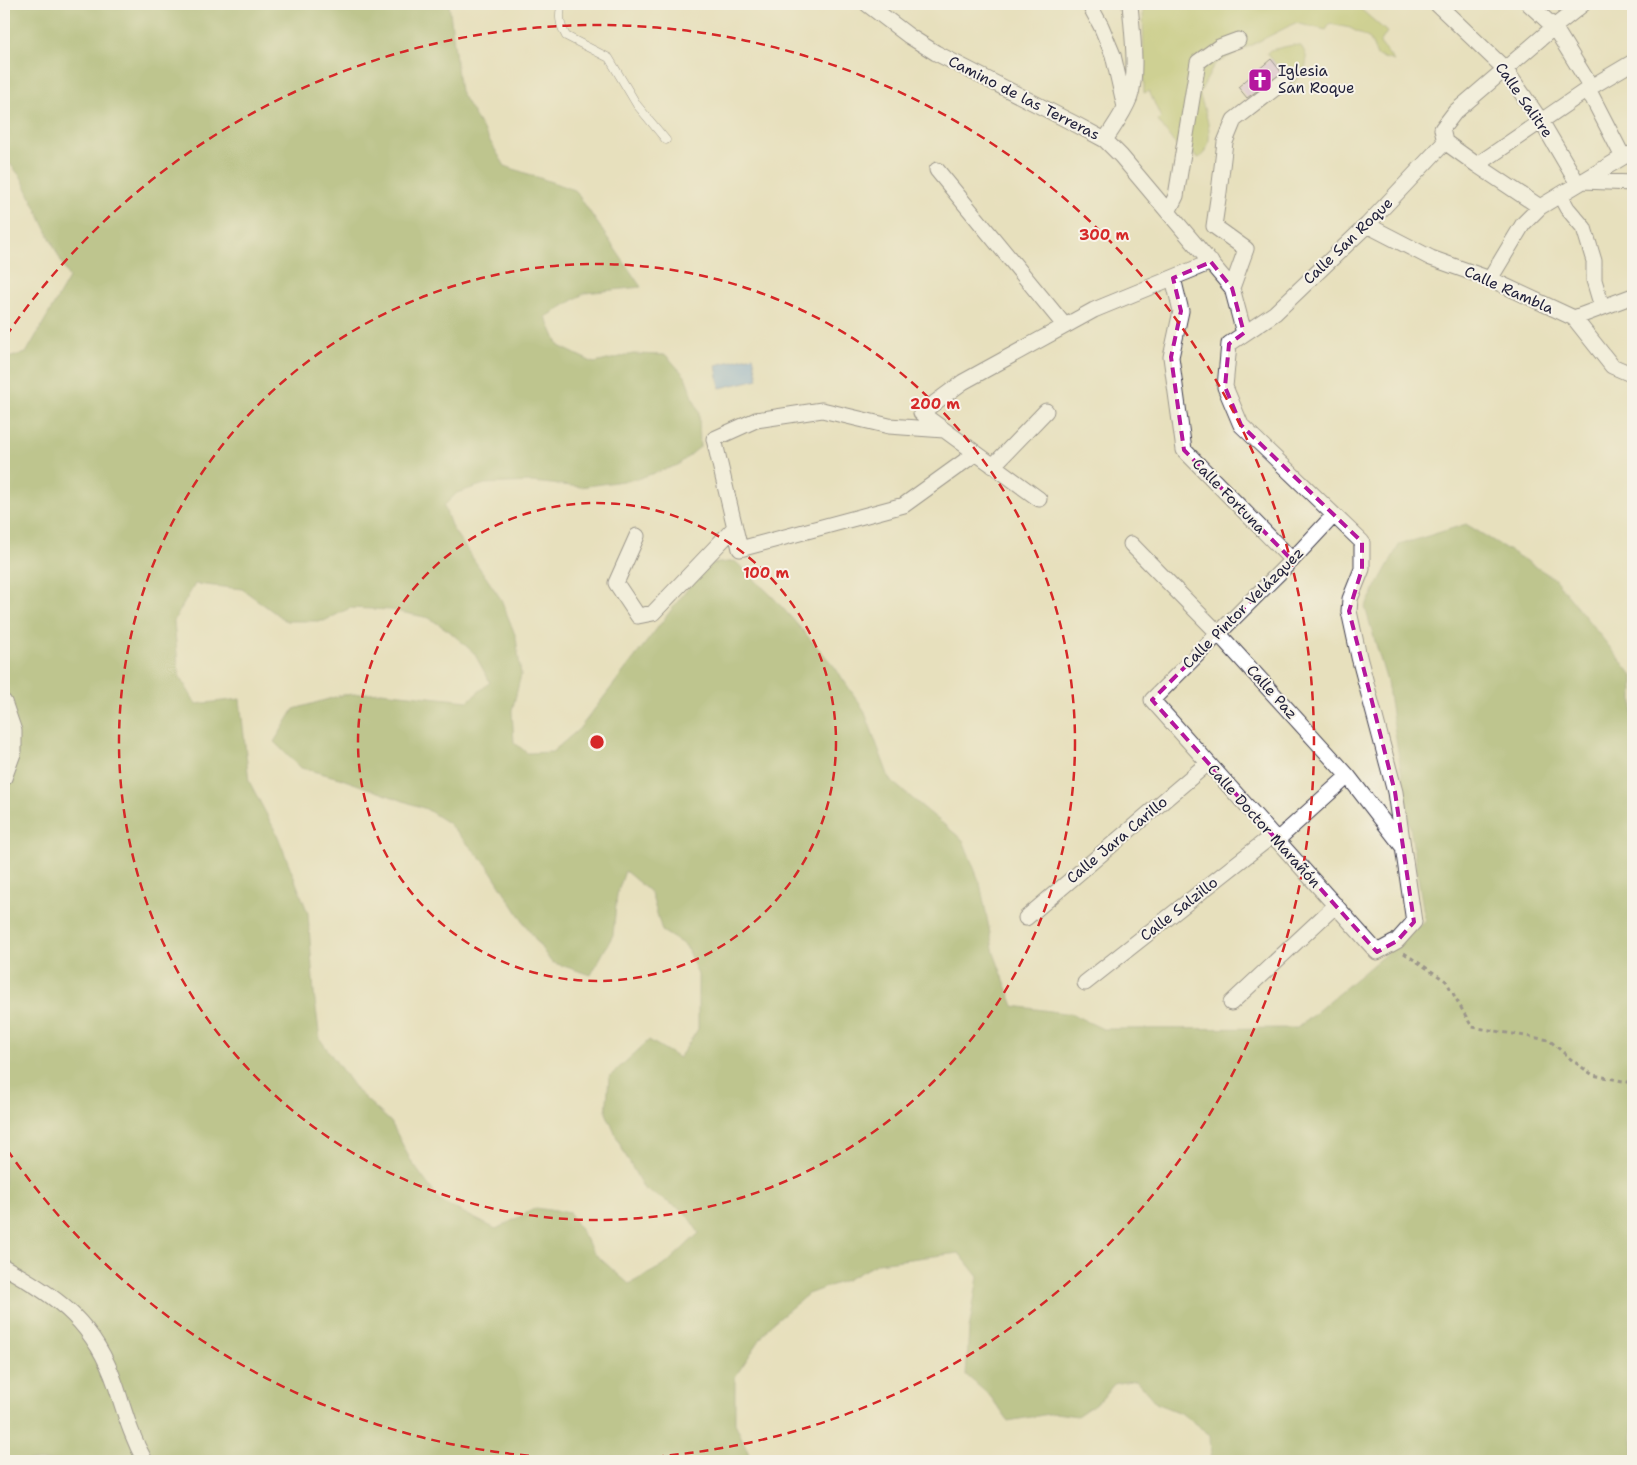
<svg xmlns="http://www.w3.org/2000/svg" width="1637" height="1465" font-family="'Shantell Sans',sans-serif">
  <rect width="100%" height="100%" fill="#f7f3e8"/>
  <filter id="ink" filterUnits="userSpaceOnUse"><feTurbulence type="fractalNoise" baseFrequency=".02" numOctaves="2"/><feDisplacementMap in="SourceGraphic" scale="10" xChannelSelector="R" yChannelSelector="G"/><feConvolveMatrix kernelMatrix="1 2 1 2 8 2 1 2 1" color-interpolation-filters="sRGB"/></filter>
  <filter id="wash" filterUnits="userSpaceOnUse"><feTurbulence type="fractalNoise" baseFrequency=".0096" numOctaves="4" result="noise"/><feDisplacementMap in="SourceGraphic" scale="20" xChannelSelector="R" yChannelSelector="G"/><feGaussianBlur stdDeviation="1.12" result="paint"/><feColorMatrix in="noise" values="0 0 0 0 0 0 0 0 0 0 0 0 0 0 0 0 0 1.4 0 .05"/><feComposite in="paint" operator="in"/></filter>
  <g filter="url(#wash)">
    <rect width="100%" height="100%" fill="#e7e0bd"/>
    <path fill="#b0bd5f" stroke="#69704d" d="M1143,4H1355L1387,32L1380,43L1394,61L1377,56L1370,39L1350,28L1330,24L1326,30L1295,23L1234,54L1215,64L1199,94C1206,113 1218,144 1199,158L1174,143L1158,121L1161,118L1149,91L1144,93Z
      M1293,45L1301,46C1313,62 1304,74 1291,85L1267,53L1270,50Z"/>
    <path fill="#8ca456" stroke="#576348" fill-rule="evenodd" d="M4,4H449L460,91L505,166L575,190L641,287L585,293L546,317L559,346L594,363L633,354L666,355L685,376L699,413L700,447L678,465L637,479L581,487L532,482L485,484L457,493L444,506L452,528L501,599L516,637L521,675L512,711L514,742L527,753L552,752L579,729L689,587L711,564L735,561L773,597L834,666L864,710L890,780L963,840L980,883L994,953L1014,1006L1072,1014L1103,1029L1297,1028L1425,921L1387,682L1365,607L1399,545L1466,524L1554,578L1633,676V1461H1211L1210,1435L1182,1414L1156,1403L1136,1380L1114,1384L1102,1399L1077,1416L1055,1413L1008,1421L990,1396L966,1375L969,1329L978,1277L959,1253L878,1263L846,1280L808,1294L770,1325L735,1377V1423L752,1461H4V359L26,353L69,278L21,177L4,157ZM195,584L242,589L286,621H324L350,608L390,610L429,618L449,631L474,653L490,682L468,701L381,692L342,695L294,709L274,742L301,768L339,778L426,809L448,823L487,865L522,920L551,962L591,975L613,935L617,895L625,871L651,893L662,931L686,946L698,975V1029L679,1058L649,1040L609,1077L606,1113L621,1147L644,1189L684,1211L699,1233L666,1264L629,1284L594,1253L570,1213L536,1208L496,1229L440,1201L411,1161L391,1122L357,1091L320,1039L314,993L308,913L277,834L249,781L240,699L196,704L179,675L174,621Z"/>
    <path fill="#72a4dd" stroke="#4a638c" d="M753,356L758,379L720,388L716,365Z"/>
    <g id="blocks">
      <path fill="#d0aaed" d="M1271,59L1282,73L1247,98L1238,87Z"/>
    </g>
  </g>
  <g filter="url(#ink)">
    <use href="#blocks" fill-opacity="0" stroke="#403e4e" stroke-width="1"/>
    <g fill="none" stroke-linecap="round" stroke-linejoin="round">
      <g stroke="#403e4e" stroke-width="9">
        <path id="service" d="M562,4C558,16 560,25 566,36L609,58L637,105L666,140"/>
      </g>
      <g stroke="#403e4e" stroke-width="17">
        <path id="minor" d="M867,4L909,36L936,53L1079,126L1105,140L1121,156L1232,288L1244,333
          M1089,4L1101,26L1113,55L1125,107
          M1437,4L1505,69L1541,121L1578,184
          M1529,4L1554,27L1591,87
          M1588,89L1623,157
          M1105,140C1114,126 1124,113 1130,97C1138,72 1132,30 1130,4
          M1445,142L1442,129L1455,112L1554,27L1583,4
          M1445,142L1477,165L1540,207
          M1477,165L1591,87L1633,62
          M937,170L1065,326
          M1583,181L1633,183
          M1560,195L1567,208L1584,228L1594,261V280L1602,307
          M1168,212L1176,196L1198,62L1219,47L1238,40
          M1367,225L1431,258L1490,279L1574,318L1612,366L1633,375
          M1173,278L1181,311L1171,357L1184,450L1292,560
          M1490,279L1523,224L1540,207L1623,157L1633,153
          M1232,288L1246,249L1214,226L1219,192L1225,142L1234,120L1283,82
          M1574,318L1633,296
          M944,430L889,426L822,410L756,420L714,439L740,549L904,505L976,453
          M993,466L1046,411
          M1039,499L921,413L963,382L1094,310L1211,262
          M1334,515L1292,560L1152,700L1377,952L1397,941L1414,922L1395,792L1359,657L1349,611L1350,599L1362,569V542L1241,425L1225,387L1229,344L1275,313L1367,225L1445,142
          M637,536L616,583L638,616L653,613L735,527
          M1131,544L1218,633L1348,776L1403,847
          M4,702L14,731V751L4,778
          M1277,840L1348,776
          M1026,918L1208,763
          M1085,983L1273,835
          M1231,1003L1336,905
          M4,1267C60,1298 95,1324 116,1386C125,1413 131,1436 145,1461"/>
      </g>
      <path stroke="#403e4e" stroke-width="3" stroke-dasharray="4 4" stroke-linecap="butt" d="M1404,953L1446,981L1472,1027L1549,1040L1573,1061L1593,1075L1633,1083"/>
      <use href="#service" stroke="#fff" stroke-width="8"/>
      <use href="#minor" stroke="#fff" stroke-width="15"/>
    </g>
  </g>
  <path d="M0 0H1637V1465H0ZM1211,262L1232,288L1244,333L1229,344L1225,387L1241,425L1362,542V569L1349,611L1395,792L1414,922L1397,941L1377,952L1152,700L1292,560L1184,450L1171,357L1181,311L1173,278Z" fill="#e7e0bd" fill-opacity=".55" fill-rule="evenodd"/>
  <path fill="none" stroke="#b5179e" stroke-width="4" stroke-dasharray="10 6" stroke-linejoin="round" d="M1211,262L1232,288L1244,333L1229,344L1225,387L1241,425L1362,542V569L1349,611L1395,792L1414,922L1397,941L1377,952L1152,700L1292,560L1184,450L1171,357L1181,311L1173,278Z"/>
  <g fill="none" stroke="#d62828" stroke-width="2.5" stroke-dasharray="9 6">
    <circle cx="597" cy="742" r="239"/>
    <circle cx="597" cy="742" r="478"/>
    <path d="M6 336A717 717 0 1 1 6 1148"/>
  </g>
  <defs>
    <g id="church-square" transform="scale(1.25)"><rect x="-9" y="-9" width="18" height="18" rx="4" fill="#b5179e" stroke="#f7f3e8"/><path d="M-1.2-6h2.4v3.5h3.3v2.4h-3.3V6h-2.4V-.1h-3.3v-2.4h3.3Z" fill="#fff"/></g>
  </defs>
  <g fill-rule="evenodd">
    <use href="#church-square" x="1260" y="80"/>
  </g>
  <g text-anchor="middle" stroke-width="4" stroke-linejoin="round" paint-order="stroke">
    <g font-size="15" fill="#22223b" stroke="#f7f3e8" text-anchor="start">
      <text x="1278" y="76">Iglesia<tspan x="1278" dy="17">San Roque</tspan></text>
    </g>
    <g font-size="15" fill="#22223b" stroke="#f7f3e8">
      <text transform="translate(1024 98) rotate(27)" y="5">Camino de las Terreras</text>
      <text transform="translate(1524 100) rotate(55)" y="5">Calle Salitre</text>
      <text transform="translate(1348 241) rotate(-44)" y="5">Calle San Roque</text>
      <text transform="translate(1509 290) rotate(24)" y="5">Calle Rambla</text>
      <text transform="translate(1229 496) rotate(46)" y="5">Calle Fortuna</text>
      <text transform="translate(1243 608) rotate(-45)" y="5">Calle Pintor Velázquez</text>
      <text transform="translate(1272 692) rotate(48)" y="5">Calle Paz</text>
      <text transform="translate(1264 826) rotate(48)" y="5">Calle Doctor Marañón</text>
      <text transform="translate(1117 840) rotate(-40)" y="5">Calle Jara Carillo</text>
      <text transform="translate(1179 909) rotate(-38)" y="5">Calle Salzillo</text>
    </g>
  </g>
  <circle cx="597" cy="742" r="8" fill="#d62828" stroke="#f7f3e8" stroke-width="2.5"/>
  <g font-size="15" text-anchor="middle" font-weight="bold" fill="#d62828" stroke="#f7f3e8" stroke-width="4" stroke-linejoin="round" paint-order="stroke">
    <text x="1104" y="240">300 m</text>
    <text x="935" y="409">200 m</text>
    <text x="766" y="578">100 m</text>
  </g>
  <rect width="1637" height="1465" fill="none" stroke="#f7f3e8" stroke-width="20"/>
</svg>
